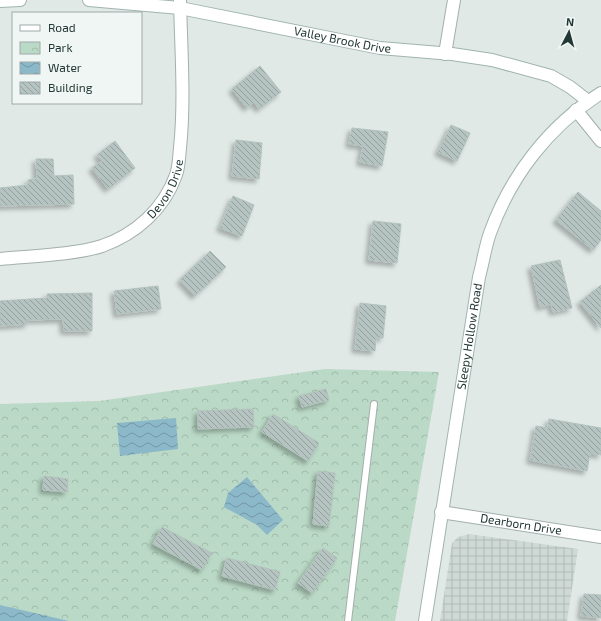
<svg xmlns="http://www.w3.org/2000/svg" width="601" height="621" font-family="'Exo 2',sans-serif">
  <defs>
    <pattern id="industrial-grid" width="8" height="8" patternUnits="userSpaceOnUse"><rect width="8" height="8" fill="#ced9d5"/><path d="M0 4h8M4 0v8" fill="none" stroke="#b1bbb7"/></pattern>
    <pattern id="park-crowns" width="20" height="18" patternUnits="userSpaceOnUse"><rect width="20" height="18" fill="#bad9c6"/><path d="M2 6a3 3 0 1 1 6 0M12 15a3 3 0 1 1 6 0" fill="none" stroke="#a0bbab"/></pattern>
    <pattern id="water-waves" width="16" height="10" patternUnits="userSpaceOnUse"><rect width="16" height="10" fill="#8cb9ca"/><path d="M0 5q4-4 8 0t8 0" fill="none" stroke="#7297a5"/></pattern>
    <pattern id="building-back-hatch" width="6" height="6" patternUnits="userSpaceOnUse"><rect width="6" height="6" fill="#b5c4c0"/><path d="M-1 5l2 2M0 0l6 6M5-1l2 2" fill="none" stroke="#93a09d"/></pattern>
    <filter id="shadow"><feDropShadow dx="-3.5" dy="3.5" stdDeviation="2" flood-color="#0004"/></filter>
  </defs>
  <rect width="100%" height="100%" fill="#e0e9e6"/>
  <path fill="url(#industrial-grid)" d="M469,534L578,549L567,621H440L452,543L458,537Z"/>
  <path fill="url(#park-crowns)" d="M325,369L439,372L395,621H0V404L99,401Z"/>
  <path fill="url(#water-waves)" d="M176,418L178,449L120,456L117,423Z
    M247,477L283,520L267,535L257,525L224,507L228,493Z
    M0,605L69,621H0Z"/>
  <path fill="url(#building-back-hatch)" stroke="#b3c2be" filter="url(#shadow)" d="M260,66L281,92L259,109L254,102L247,108L232,89Z
    M451,125L470,133L457,161L438,152Z
    M352,128L388,132L382,166L360,162L363,146L349,144Z
    M236,140L262,143L259,179L232,176Z
    M115,141L135,168L108,189L92,168L102,161L97,155Z
    M36,159H53L54,176L73,175L74,204L0,206V188L28,185V180L37,179Z
    M578,192L601,211V240L593,250L556,220Z
    M233,196L254,205L242,236L220,228Z
    M373,221L401,224L397,263L369,260Z
    M210,251L226,267L195,296L180,280Z
    M560,260L572,308L553,312L551,304L540,307L531,266Z
    M601,285V328L580,302Z
    M158,286L161,309L117,314L114,291Z
    M92,293V331H64L63,319L27,320L28,324L0,326V301L47,298V294Z
    M360,303L386,306L383,338H376L375,351L355,349Z
    M326,389L329,400L302,407L299,396Z
    M253,409L254,427L198,429V411Z
    M273,414L319,443L308,461L262,432Z
    M549,419L601,428V455L590,453L587,471L530,460L536,426L548,428Z
    M318,471L335,473L329,526L313,524Z
    M44,476L68,479L67,492L43,490Z
    M162,527L212,553L202,570L153,544Z
    M323,548L337,558L312,593L298,583Z
    M227,558L280,572L275,590L222,576Z
    M584,594L601,595V618L581,616Z"/>
  <g fill="none" stroke-linecap="round" stroke-linejoin="round">
    <g stroke="#a3b0ad" stroke-width="8">
      <path id="lane" d="M348,621L374,404"/>
    </g>
    <g stroke="#a3b0ad" stroke-width="14">
      <g id="street">
        <path d="M445,54L454,0"/>
        <path d="M576,110L601,141"/>
        <path id="s1" d="M0,259C30,256 74,255 102,246C136,234 164,209 176,175C179,167 179,157 180,148C185,100 181,49 180,0"/>
        <path id="s2" d="M441,512L601,537"/>
      </g>
    </g>
    <g stroke="#a0b4af" stroke-width="14">
      <g id="secondary">
        <path id="s3" d="M89,0L180,8L380,48L452,54L492,60L551,76L570,87L588,101"/>
        <path d="M0,1L20,0"/>
        <path id="s4" d="M425,621L479,277C483,263 485,247 490,233C511,175 549,126 601,93"/>
      </g>
    </g>
    <use href="#lane" stroke="#fff" stroke-width="6"/>
    <use href="#street" stroke="#fff" stroke-width="12"/>
    <use href="#secondary" stroke="#fff" stroke-width="12"/>
  </g>
  <g text-anchor="middle" stroke-width="4" stroke-linejoin="round" paint-order="stroke">
    <g font-size="12" fill="#223835" stroke="#f0f6f4">
      <text dy="4" stroke="none"><textPath href="#s3" startOffset="257">Valley Brook Drive</textPath></text>
      <text dy="4" stroke="none"><textPath href="#s1" startOffset="192">Devon Drive</textPath></text>
      <text dy="4" stroke="none"><textPath href="#s4" startOffset="288">Sleepy Hollow Road</textPath></text>
      <text dy="4" stroke="none"><textPath href="#s2" startOffset="81">Dearborn Drive</textPath></text>
    </g>
  </g>
  <rect x="12" y="12" width="130" height="92" fill="#f0f6f4" stroke="#9eaaa8"/>
  <rect x="20" y="25" width="20" height="6" fill="#ffffff" stroke="#9eaaa8"/>
  <text x="48" y="32" font-size="12" fill="#223835">Road</text>
  <rect x="20" y="42" width="20" height="12" fill="url(#park-crowns)" stroke="#9eaaa8"/>
  <text x="48" y="52" font-size="12" fill="#223835">Park</text>
  <rect x="20" y="62" width="20" height="12" fill="url(#water-waves)" stroke="#9eaaa8"/>
  <text x="48" y="72" font-size="12" fill="#223835">Water</text>
  <rect x="20" y="82" width="20" height="12" fill="url(#building-back-hatch)" stroke="#9eaaa8"/>
  <text x="48" y="92" font-size="12" fill="#223835">Building</text>
  <g transform="translate(569 32) rotate(6)" stroke="#f0f6f4" stroke-width="3" paint-order="stroke">
  <path d="M0-3L7 15L0 10L-7 15Z" fill="#223835"/>
  <text y="-6" font-size="11" font-weight="bold" text-anchor="middle" fill="#223835">N</text>
  </g>
</svg>
